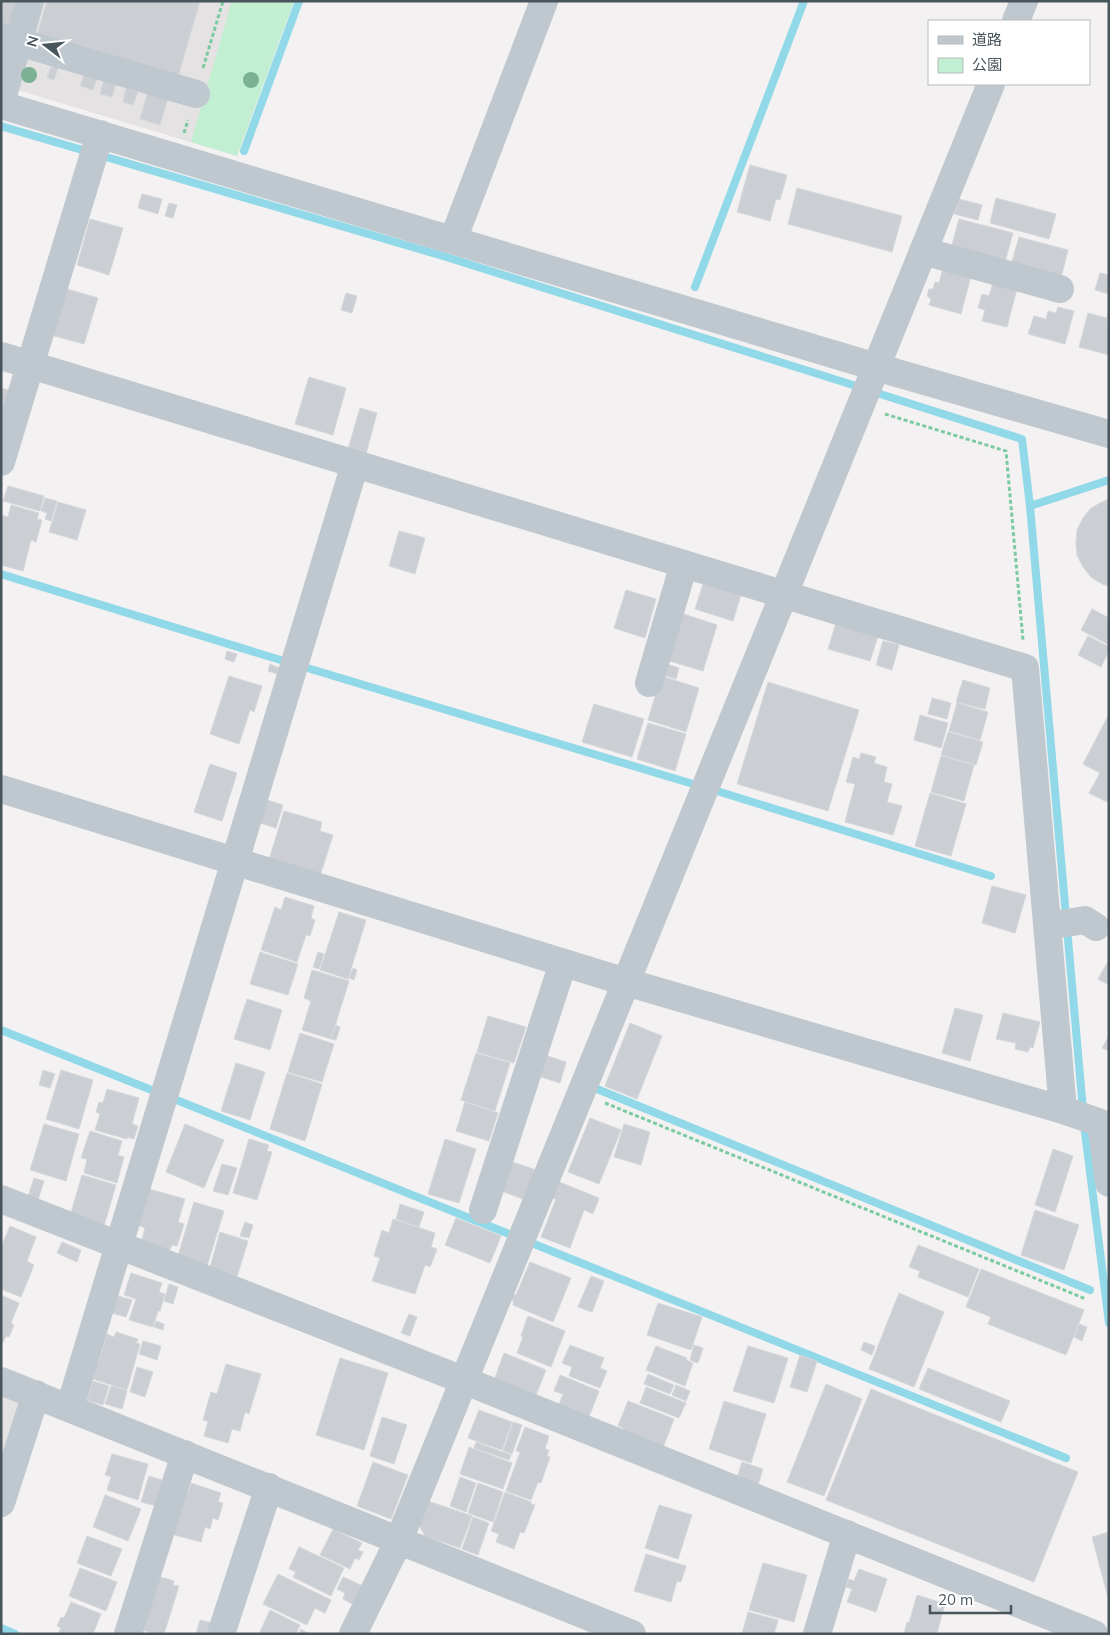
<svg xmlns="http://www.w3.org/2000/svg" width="1110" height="1635" font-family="Mulish,'Noto Sans JP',sans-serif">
  <rect width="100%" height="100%" fill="#f3f1f1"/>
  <path fill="#e4e2e2" d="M1,1H294L237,156L1,85Z
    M1,1392L28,1403L1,1488Z"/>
  <path fill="#c2eed1" d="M232,1H294L237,156L191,142Z"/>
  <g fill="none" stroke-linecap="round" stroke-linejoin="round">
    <path stroke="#91d9e8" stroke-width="8" d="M1,126L443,256L853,385
      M244,151L299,1
      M695,287L804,1
      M880,394L1022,439L1030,506L1083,1110
      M1030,506L1109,480
      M1,574L287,662
      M304,667L693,784
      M717,791L991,876
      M1,1030L154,1091
      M597,1089L1090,1290
      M174,1099L509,1234
      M1084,1124L1109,1323
      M534,1244L1066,1458
      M1,1628L15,1634"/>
  </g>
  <path fill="#cbced3" stroke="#d5d7dc" d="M1,1H19L11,29L1,26Z
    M47,1H200L178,77L37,35Z
    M51,67L58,68L54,80L47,78Z
    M84,75L97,79L93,90L80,86Z
    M104,79L116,83L112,97L100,94Z
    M126,88L138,92L133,105L123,102Z
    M148,92L168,98L160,125L140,119Z
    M750,165L787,175L780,200L776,199L770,221L737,212Z
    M797,188L902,216L892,252L788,224Z
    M142,194L162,199L158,214L138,208Z
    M996,198L1056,214L1049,239L990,223Z
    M959,199L982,205L978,220L954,214Z
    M169,203L177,205L173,218L165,216Z
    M90,219L123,228L109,275L77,265Z
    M959,219L1013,233L1005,262L951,248Z
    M1019,237L1068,250L1061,278L1011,265Z
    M943,268L971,276L961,314L929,305L931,299L927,296L929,289H933L935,282L939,283Z
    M1100,273L1109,275V294L1095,290Z
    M993,283L1017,289L1007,327L982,321L985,310L978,308L982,294L989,296Z
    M64,288L98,298L84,344L51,335Z
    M346,293L357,296L352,313L341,310Z
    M1058,307L1074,311L1065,344L1028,334L1034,316L1046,319L1048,311L1056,313Z
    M1108,312L1109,355L1079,347L1088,313L1107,318Z
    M309,377L346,388L333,435L295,424Z
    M1,388L9,390L1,414Z
    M360,408L377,413L366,454L348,449Z
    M8,486L44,496L40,511L3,501Z
    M45,498L57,501L51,521L45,519L47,513L41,511Z
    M1109,499V586L1102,584L1091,577L1083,567L1077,555L1076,543L1077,530L1083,518L1091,508L1102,502Z
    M58,502L86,510L77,540L49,532Z
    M11,505L39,513L37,519L42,520L36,542L31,540L23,571L1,565V515L8,517Z
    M399,531L425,538L415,574L389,566Z
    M703,584L741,595L733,621L695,609Z
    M626,590L656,599L645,638L614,628Z
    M1092,609L1109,618V645L1081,630Z
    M681,613L717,625L703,671L666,660Z
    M836,623L878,636L870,661L828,649Z
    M1088,636L1109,647V651L1101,667L1078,655Z
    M883,641L899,645L892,670L876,665Z
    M227,651L237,654L234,662L225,659Z
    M270,664L279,668L277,674L268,671Z
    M666,664L679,668L676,679L663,675Z
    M229,676L262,686L254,712L250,710L239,744L210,734Z
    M661,676L699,688L686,732L648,720Z
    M963,680L990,688L985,709L956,702Z
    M768,682L859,710L828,811L737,784Z
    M932,698L951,703L947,719L928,714Z
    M957,703L988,712L980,740L949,731Z
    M594,704L644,719L632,757L582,742Z
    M1109,714V803L1089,793L1100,773L1083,764Z
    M920,715L948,723L941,748L914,740Z
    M648,723L686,734L675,771L637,759Z
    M948,732L983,742L976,765L941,755Z
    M861,753L876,757L874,763L887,767L884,782L892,784L887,802L902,806L893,835L845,822L855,784L846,782L853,757L859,759Z
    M941,756L974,765L964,801L931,792Z
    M210,764L237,773L222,821L194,812Z
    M930,793L966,804L951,856L915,846Z
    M264,799L283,805L276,828L257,822Z
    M284,811L322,822L320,831L333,835L320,876L269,860Z
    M992,886L1026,895L1015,933L982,923Z
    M285,897L314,906L311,918L315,920L310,936L306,935L297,962L261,950L275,907L281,910Z
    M339,912L366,920L348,979L320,970Z
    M260,952L298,964L288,995L250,984Z
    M318,952L324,954L319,969L313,967Z
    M1109,960V985L1098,979Z
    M353,968L357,970L354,980L349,978Z
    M312,970L349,981L331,1039L302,1030L311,1001L304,998Z
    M247,999L282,1010L270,1050L234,1039Z
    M955,1008L983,1015L970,1061L942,1053Z
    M1003,1013L1040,1022L1033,1048L1030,1047L1028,1052L1015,1049L1016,1043L996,1039Z
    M488,1016L526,1027L514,1063L477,1052Z
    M630,1023L662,1036L637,1099L605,1086Z
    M336,1025L340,1027L336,1040L331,1039Z
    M300,1033L334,1044L322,1082L288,1072Z
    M1109,1036V1051L1102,1048Z
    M476,1053L510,1063L495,1111L461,1100Z
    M545,1055L566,1062L560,1083L538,1076Z
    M236,1063L265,1072L250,1120L221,1111Z
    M43,1070L55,1074L50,1088L39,1085Z
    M61,1070L93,1080L79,1129L46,1119Z
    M287,1073L322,1084L305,1141L270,1129Z
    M107,1089L139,1098L132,1124L138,1126L134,1139L127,1137V1139L95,1130L100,1114L96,1112L99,1102L103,1103Z
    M465,1102L498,1113L489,1141L456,1131Z
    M590,1118L621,1130L599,1184L568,1172Z
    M44,1124L79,1134L66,1181L30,1170Z
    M185,1124L224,1140L204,1188L166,1172Z
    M624,1124L650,1132L641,1165L614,1157Z
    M90,1131L122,1141L118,1155L124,1157L117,1183L84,1173L87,1159L81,1158Z
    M249,1139L269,1145L267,1151L272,1152L257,1200L233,1193Z
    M445,1139L476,1149L459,1203L428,1194Z
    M1053,1149L1073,1156L1055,1212L1035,1205Z
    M510,1161L536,1170L525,1200L499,1190Z
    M222,1164L237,1168L228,1195L213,1191Z
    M82,1175L116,1185L104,1226L70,1216Z
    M34,1178L44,1181L37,1203L27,1200Z
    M559,1182L599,1198L593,1214L584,1210L570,1248L541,1237L556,1199L552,1198Z
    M149,1189L185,1199L178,1222L184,1224L177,1246L172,1245L169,1252L141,1243L145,1228L138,1225Z
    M194,1202L224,1211L207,1266L178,1256Z
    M400,1204L424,1212L419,1227L396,1219Z
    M1035,1210L1079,1225L1064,1270L1021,1255Z
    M456,1218L501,1236L490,1263L445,1245Z
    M393,1219L435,1233L431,1247L437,1249L430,1267L425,1265L415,1294L372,1281L380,1258L374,1256L382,1230L389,1233Z
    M245,1222L253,1225L249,1238L240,1236Z
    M10,1226L36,1237L27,1261L34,1265L21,1297L1,1289V1247Z
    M220,1232L248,1241L236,1280L209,1271Z
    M62,1242L81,1250L77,1262L57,1253Z
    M918,1245L979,1269L968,1297L918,1277L920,1271L909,1267Z
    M530,1262L571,1278L553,1322L513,1305L514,1301L509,1300L512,1294L516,1295Z
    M981,1269L1084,1310L1066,1355L988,1324L991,1317L966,1307Z
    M131,1273L162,1283L159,1292L165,1294L160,1311H158L153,1327L129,1320L136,1299L124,1295Z
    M591,1276L604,1281L592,1312L578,1307Z
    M169,1284L178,1287L173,1304L164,1301Z
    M899,1293L944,1312L914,1387L869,1369Z
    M1,1295L19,1303L11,1323L14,1325L9,1337L6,1336L1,1346Z
    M115,1295L132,1300L126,1317L109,1312Z
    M658,1303L702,1317L691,1350L647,1335Z
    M409,1314L417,1317L410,1336L401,1333Z
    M528,1316L565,1331L551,1367L517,1353L523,1337L521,1336Z
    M156,1321L164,1324L163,1330L154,1327Z
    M1079,1324L1087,1327L1082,1341L1074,1337Z
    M116,1332L138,1339L136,1343L140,1344L127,1390L93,1379L94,1376L90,1375L94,1360L99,1361L107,1334L114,1337Z
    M143,1341L161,1346L157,1360L139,1354Z
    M864,1342L875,1346L872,1355L861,1350Z
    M570,1345L604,1358L600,1368L607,1371L600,1388L569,1376L572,1367L562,1363Z
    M694,1345L703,1348L698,1363L690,1360Z
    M656,1346L687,1358L686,1360L693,1363L685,1386L646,1370Z
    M748,1346L788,1358L774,1403L733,1391Z
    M504,1353L546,1370L534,1400L493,1383Z
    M800,1355L817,1361L807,1392L790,1387Z
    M340,1358L388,1373L364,1450L316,1435Z
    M226,1364L261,1374L249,1414L245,1412L240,1431L232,1429L228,1443L204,1436L208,1421L203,1420L211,1392L217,1394Z
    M137,1367L153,1372L145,1397L130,1392Z
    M928,1368L1010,1401L1001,1422L919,1389Z
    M648,1374L674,1385L670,1394L644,1384Z
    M560,1375L599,1391L587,1422L558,1407L563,1394L554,1391Z
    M93,1381L109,1386L103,1405L87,1400Z
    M826,1384L862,1399L824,1496L787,1482Z
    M676,1385L690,1391L686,1401L672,1395Z
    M111,1386L127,1391L122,1409L105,1404Z
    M646,1387L686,1403L679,1418L640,1403Z
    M871,1389L1078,1472L1034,1582L826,1500Z
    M628,1401L674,1419L661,1453L620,1437L623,1428L618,1426Z
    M724,1401L766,1414L751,1463L709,1449Z
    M479,1410L512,1422L502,1450L468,1438Z
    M382,1417L407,1425L394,1464L370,1456Z
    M513,1422L522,1425L512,1454L503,1451Z
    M525,1427L549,1436L545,1449L549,1450L547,1456L550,1457L541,1483L538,1482L531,1500L506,1491L520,1452L516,1451Z
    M476,1442L511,1455L509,1460L474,1448Z
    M469,1447L512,1463L503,1489L460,1474Z
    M112,1454L148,1464L138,1500L107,1490L111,1477L105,1475Z
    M373,1462L408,1475L391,1519L357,1506Z
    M742,1462L763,1469L757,1488L736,1481Z
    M149,1476L168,1482L160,1507L141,1502Z
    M460,1477L476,1483L466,1512L450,1506Z
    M191,1483L221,1493L218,1502L223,1503L218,1520L213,1518L210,1529L205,1527L201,1542L171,1534L184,1492L188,1493Z
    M478,1483L503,1492L493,1522L468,1513Z
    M505,1492L531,1502V1504L535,1505L524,1533L520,1532L514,1549L496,1542L499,1534L491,1531Z
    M105,1495L141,1509L128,1541L93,1527Z
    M428,1501L472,1516L460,1548L425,1536L419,1525Z
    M659,1505L692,1515L678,1559L645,1548Z
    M473,1517L489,1523L478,1555L462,1549Z
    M333,1529L362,1543L358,1550L363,1552L359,1560L355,1558L350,1569L320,1555Z
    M1109,1532V1601L1092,1537Z
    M87,1536L122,1549L111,1576L77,1563Z
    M299,1547L344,1568L331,1596L293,1577L296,1572L289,1569Z
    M646,1554L686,1566L681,1582L677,1581L671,1602L634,1591Z
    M763,1563L807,1575L794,1622L749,1610Z
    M80,1568L117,1582L106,1611L69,1596Z
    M859,1569L887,1579L876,1612L847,1602L852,1589L846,1587L849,1579L854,1581Z
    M278,1574L331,1600L325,1613L315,1608L307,1625L263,1604Z
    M154,1575L174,1581L173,1585L179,1586L164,1634H156L139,1629Z
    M343,1577L363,1586L354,1605L343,1599L345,1593L337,1589Z
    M917,1595L945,1604L937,1633L904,1634L907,1622L909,1623Z
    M71,1602L101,1614L93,1634H58L61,1628L57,1626L61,1617L64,1618Z
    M270,1610L300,1625L296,1634H259Z
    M748,1612L778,1620L774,1634H742Z
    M200,1620L213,1623L210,1634H196Z
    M301,1629L308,1633V1634H299Z"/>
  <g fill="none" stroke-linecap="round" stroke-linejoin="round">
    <path stroke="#7bcaa1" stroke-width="3" stroke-dasharray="4 2.5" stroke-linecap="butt" d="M203,68L223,1
      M184,133L188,120
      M885,414L1006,451L1023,640
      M605,1103L1086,1299"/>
    <path stroke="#bfc8ce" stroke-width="28" d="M1016,21L1024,1
      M1,37L196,94
      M1,103L30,1
      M1,105L876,367L1109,434
      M453,240L544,1
      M923,251L1060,289
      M1,356L1025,668L1063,1110L626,982L1,789
      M1,462L100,134
      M649,683L684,564
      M1048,926L1085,920L1096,927
      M1063,1110L1101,1123L1109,1183
      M1,1199L463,1380L1094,1634
      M483,1210L563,963
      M1,1381L632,1634
      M70,1407L355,464
      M1,1503L36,1394
      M128,1634L185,1454
      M221,1634L269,1487
      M353,1634L399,1540L784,594L991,84
      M817,1634L847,1534"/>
  </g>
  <g fill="#7db195">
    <circle cx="29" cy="75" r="8"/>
    <circle cx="251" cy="80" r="8"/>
  </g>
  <rect width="1110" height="1635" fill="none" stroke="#49555d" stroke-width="5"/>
  <rect x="928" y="20" width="162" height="65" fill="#ffffff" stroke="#b6bbbe"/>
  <rect x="938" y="36" width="25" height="8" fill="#bfc8ce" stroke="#b6bbbe"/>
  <text x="972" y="45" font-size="15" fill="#49555d">道路</text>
  <rect x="938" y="58" width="25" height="15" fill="#c2eed1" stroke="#b6bbbe"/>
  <text x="972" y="70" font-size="15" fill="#49555d">公園</text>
  <g transform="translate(45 45) rotate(286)" stroke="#ffffff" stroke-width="4" paint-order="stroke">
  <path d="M0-4L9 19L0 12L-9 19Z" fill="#49555d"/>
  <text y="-8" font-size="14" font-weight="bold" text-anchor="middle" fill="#49555d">N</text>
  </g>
  <path d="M930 1605v8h81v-8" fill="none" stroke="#49555d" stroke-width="2.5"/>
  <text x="938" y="1605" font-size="15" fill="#49555d" stroke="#ffffff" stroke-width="4" paint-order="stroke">20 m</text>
</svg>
